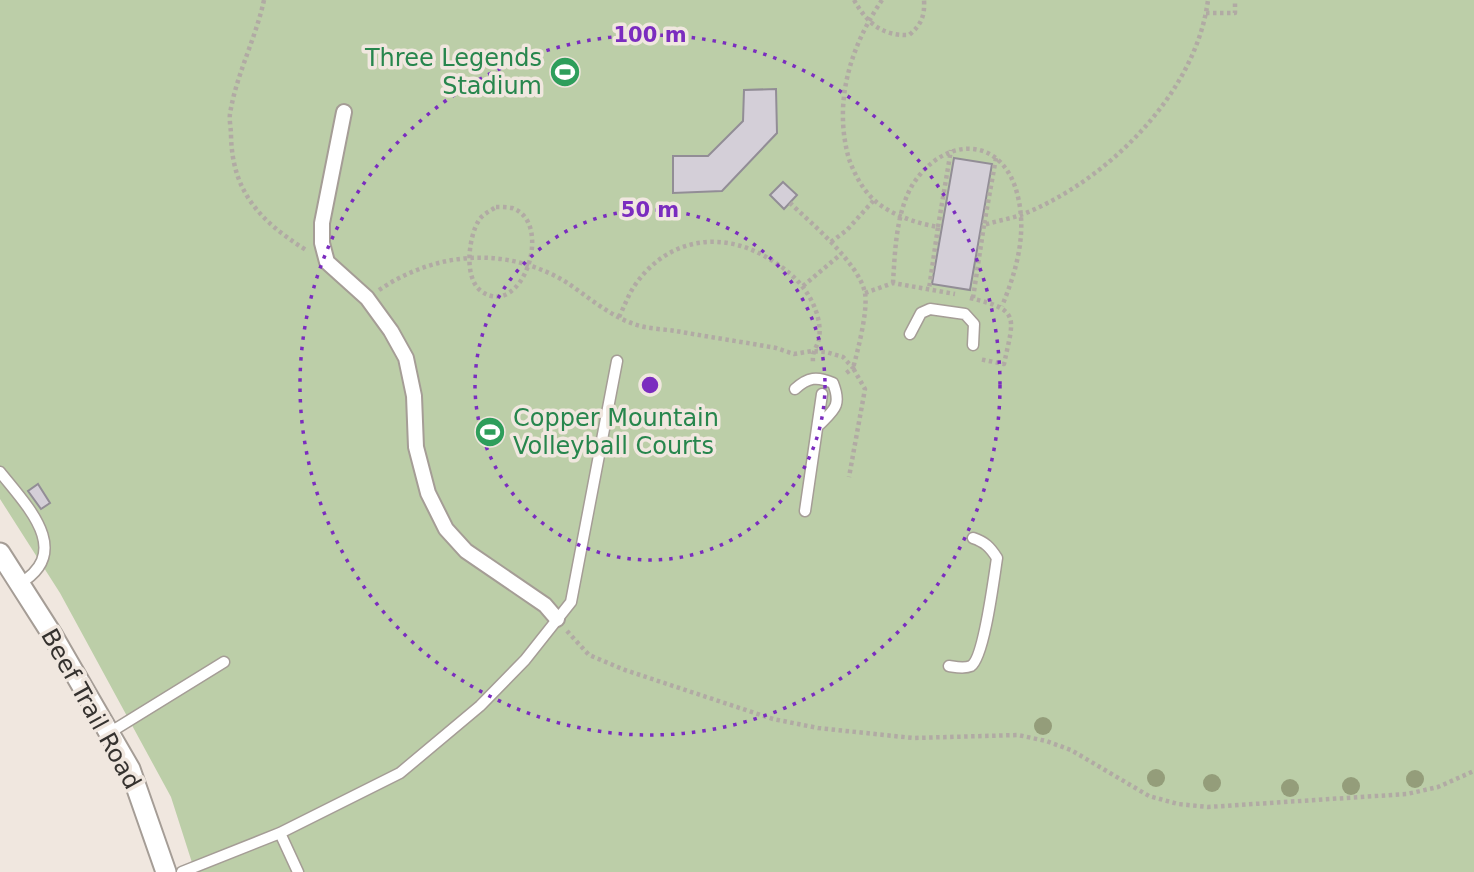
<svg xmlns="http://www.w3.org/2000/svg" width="1474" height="872" font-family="'DejaVu Sans',sans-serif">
  <rect width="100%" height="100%" fill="#f0e7df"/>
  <path fill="#bccea8" d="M0,0H1474V872H195L171,797L60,593L0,499Z"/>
  <path fill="#d4cfd8" stroke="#928d96" stroke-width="2" d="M776,89L777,133L722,191L673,193V156H708L743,121L744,90Z
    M954,158L992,164L970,290L932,284Z
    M783,182L797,195L784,209L770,195Z
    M38,484L50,503L41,509L28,491Z"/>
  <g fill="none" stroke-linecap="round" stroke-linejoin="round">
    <g stroke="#a59d96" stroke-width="13">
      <path id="service" d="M910,334L921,313L930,309L965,314L974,324L973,345
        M795,389C808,377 817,376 833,383C842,406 834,410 819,425
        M0,472C27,506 74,552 19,584
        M805,511L822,394
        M949,666C956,667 964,669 971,666C984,658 994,577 997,558C990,547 985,542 973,538
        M109,733L224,662
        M280,833L298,872
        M182,872L280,833L400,773L480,706L525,660L571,602L617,361"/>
    </g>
    <g stroke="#a59d96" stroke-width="18">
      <path id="pedestrian" d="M344,112L322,223V243L327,262L367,298L391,331L406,358L414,396L416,447L428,493L446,529L466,551L545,605L557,619"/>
    </g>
    <g stroke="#a59d96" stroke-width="23">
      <path id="minor" d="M0,553L53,636L130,769L166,872"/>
    </g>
    <path stroke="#b1aaa4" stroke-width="4.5" stroke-dasharray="3.5 3.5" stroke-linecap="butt" d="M264,0C256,38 236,75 230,114C229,120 231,128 231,135C232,192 260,221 306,250
      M854,0C867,23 882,36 909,35C921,25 925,16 924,0
      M882,0C850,47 833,103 849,159C854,173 862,189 874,200C891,215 916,223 938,227L929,289
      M1206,13H1235V0
      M996,158L984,225C996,221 1009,219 1021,215C1106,182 1196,94 1208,0
      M790,203C811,223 859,263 865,293C868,311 858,350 853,368L865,389L849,477
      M496,207C501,207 507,207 512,208C555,222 522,321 481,291C463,277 469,236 479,220C483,214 490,211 496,207Z
      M938,227L951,150
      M831,242L847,230L874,200
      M893,283C895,251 896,212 913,184C945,135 1004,135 1018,197C1027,235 1016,272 1002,306
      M803,286L841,254
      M379,290C437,251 506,246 566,282C587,296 610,316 634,324C647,329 663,329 676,331C709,337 743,342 776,348L794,354L812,351L826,352L843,357L853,368L845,374
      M865,293L893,283L955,294
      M970,298C1021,310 1014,317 1004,364L979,359
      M973,298L984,225
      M619,317C624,307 628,296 633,288C664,240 718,229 766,257C787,269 804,283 814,306C818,315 821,328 819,338C817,349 812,349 813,363
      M567,631L589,655L625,670L773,719L818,728L913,738L1018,735L1046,741L1071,750L1149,796L1178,804L1208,807L1407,794L1438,787L1474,771"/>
    <use href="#service" stroke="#fff" stroke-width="10"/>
    <use href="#pedestrian" stroke="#fff" stroke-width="14"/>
    <use href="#minor" stroke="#fff" stroke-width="19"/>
  </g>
  <g fill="#949d7a">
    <circle cx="1043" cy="726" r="9"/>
    <circle cx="1156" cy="778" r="9"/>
    <circle cx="1415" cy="779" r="9"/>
    <circle cx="1212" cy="783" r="9"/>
    <circle cx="1351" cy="786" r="9"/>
    <circle cx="1290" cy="788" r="9"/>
  </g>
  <g fill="none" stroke="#7b2cbf" stroke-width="3.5" stroke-dasharray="3.5 7">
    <circle cx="650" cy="385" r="175"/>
    <circle cx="650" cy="385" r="350"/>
  </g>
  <defs>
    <g id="stadium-disc" transform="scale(1.575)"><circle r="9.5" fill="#2e9e5b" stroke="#f0e7df"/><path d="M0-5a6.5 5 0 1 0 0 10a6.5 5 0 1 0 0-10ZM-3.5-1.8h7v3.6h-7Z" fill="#fff"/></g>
  </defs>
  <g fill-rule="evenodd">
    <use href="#stadium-disc" x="565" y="72"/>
    <use href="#stadium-disc" x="490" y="432"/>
  </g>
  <g text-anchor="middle" stroke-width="7" stroke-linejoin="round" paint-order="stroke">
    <g font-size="24" fill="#27864d" stroke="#f0e7df" text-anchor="end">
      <text x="542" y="66">Three Legends<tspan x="542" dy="28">Stadium</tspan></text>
      <text x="513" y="426" text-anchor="start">Copper Mountain<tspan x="513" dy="28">Volleyball Courts</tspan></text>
    </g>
    <g font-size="24" fill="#35322f" stroke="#f0e7df">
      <text transform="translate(91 709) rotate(61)" y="8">Beef Trail Road</text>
    </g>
  </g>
  <circle cx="650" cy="385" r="10" fill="#7b2cbf" stroke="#f0e7df" stroke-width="3.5"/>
  <g font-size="21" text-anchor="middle" font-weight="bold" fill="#7b2cbf" stroke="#f0e7df" stroke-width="7" stroke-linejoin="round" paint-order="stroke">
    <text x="650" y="42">100 m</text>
    <text x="650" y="217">50 m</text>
  </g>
</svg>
